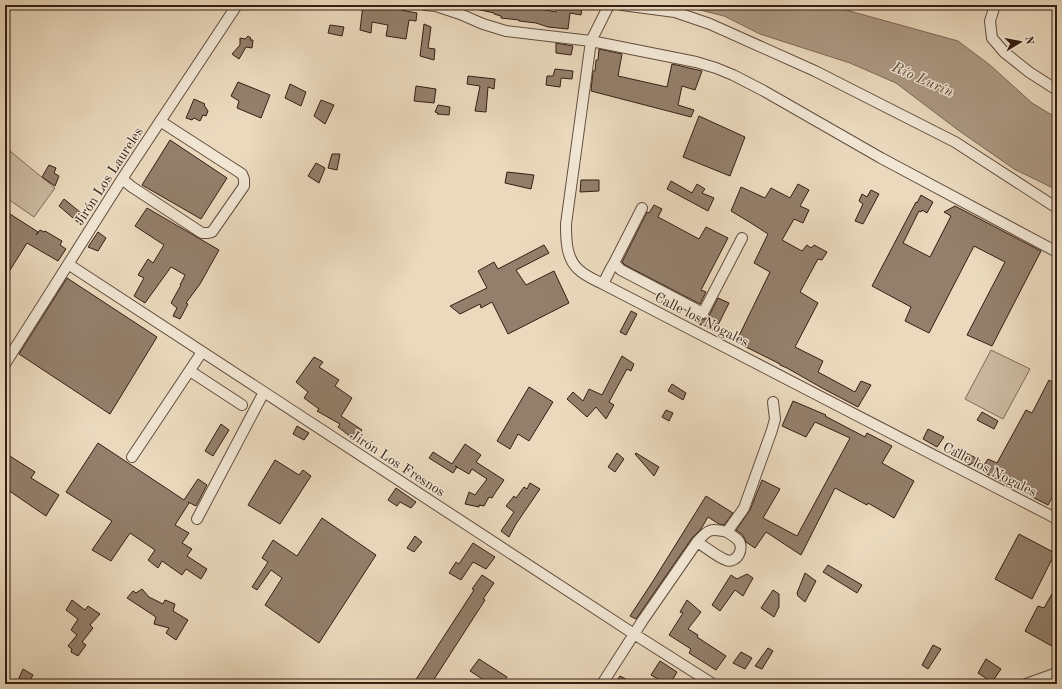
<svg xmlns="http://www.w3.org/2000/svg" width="1062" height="689" font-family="'Old Standard TT',serif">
  <rect width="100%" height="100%" fill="#ead9bd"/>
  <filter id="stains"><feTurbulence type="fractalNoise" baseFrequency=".005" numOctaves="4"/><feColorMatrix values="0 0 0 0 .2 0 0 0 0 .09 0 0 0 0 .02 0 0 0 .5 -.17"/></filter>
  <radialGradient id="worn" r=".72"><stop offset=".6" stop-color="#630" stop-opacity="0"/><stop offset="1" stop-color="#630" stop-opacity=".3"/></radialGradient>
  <path fill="#cbb9a0" stroke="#806c59" d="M5,147L55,188L34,217L5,197Z
    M991,350L1030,369L1003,419L965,399Z"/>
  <path fill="#ac9983" stroke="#7c6856" d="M680,5H828L958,41L990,65L1032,103L1057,118V190L1014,169L958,130L896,83L850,63L760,34L724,16Z"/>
  <path fill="#937f6b" stroke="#351e12" d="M363,5H374L417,13L416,21L409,20L406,39L386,36L388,25L372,22L371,33L360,30Z
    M472,5H530V7L556,12L557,5H582L581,15L570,13L568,29L548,27L536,23L519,21V20L501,18V16L494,14V13L472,8Z
    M424,24L431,27L428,48L435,49L434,60L420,56Z
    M330,25L344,27L342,36L328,33Z
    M248,36L251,38L250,40H253L252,48L246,47L239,59L232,54L240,45V38L245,39Z
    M556,43L573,46L571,55L556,53Z
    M599,49L622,54L618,76L667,87L672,64L702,71L695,90L682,86L678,105L694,110L691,117L591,91L593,71H595L596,60H598Z
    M555,69L573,71L572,79L561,78L560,87L546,85L547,76H553Z
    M468,76L495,79L494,89L488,87L486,112L475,111L480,86L467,84Z
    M238,82L270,95L261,118L237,108L239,101L231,96Z
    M290,84L306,92L301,106L285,98Z
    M416,86L436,89L434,103L414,101Z
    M194,99L205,104L204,105L208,111L206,116L203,115L200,121L194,118L192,120L186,118Z
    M321,100L334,105L325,124L314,116Z
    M438,105L450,107L449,115L437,114L438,113L435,112Z
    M699,116L745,137L730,176L683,157Z
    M170,140L227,178L201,219L142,185Z
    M332,154H340L337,170L328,168Z
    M316,163L325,168L319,183L308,176Z
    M49,165L56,168L54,173L59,176L55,186L42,177Z
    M507,172L534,175L531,189L505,183Z
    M581,180H599V191L580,192Z
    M671,181L692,193L697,184L705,189L702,193L714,198L708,211L667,189Z
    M798,184L809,190L800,206L809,210L803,223L794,219L782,240L802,251L807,245L811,248L814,245L827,252L822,260L818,259L800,292L818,303L795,347L823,361L818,372L855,392L861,381L871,385L858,407L822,388L787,368L780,365V364L736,342L770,272L754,263L768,234L751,223L731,211L741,187L765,198L771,188L790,198Z
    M871,190L879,194L863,224L855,221L863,204L859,201L862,194L867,197Z
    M921,195L933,202L927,213L922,210L921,212L919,211L903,243L930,257L951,216L944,212L955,206L1041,251L992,346L967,335L1005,262L974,246L929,333L905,321L911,307L872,286L916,202L917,203Z
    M64,199L86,217L80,224L59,206Z
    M654,205L662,209L658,217L699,239L706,227L728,238L701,290L706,292L700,304L625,265L622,262L647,212L649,213Z
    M147,208L219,250L200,284L186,303L188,304L180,319L173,316L177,308L171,303L181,285H180L185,275L171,267L145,303L134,296L144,278L138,275L148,259L153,263L164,245L135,226Z
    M10,214L38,232L36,235L40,230L44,232L45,231L62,241L60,245L66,249L58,261L27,243L5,278V220Z
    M98,232L106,238L98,251L88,247Z
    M544,245L549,253L516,270L526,285L554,271L569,303L508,334L492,302L481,308L480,304L460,314L450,306L487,288L478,271L494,262L498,269Z
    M67,278L157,337L110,414L19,354Z
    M718,298L729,303L715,331L699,324L701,319H706L709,316Z
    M631,311L637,314L626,335L620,332Z
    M622,356L634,364L631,371L627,369L609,402L614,405L606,419L596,407L587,417L567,399L573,392L583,401L589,389L602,395Z
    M314,357L323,362L319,367L339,380L335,386L352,398L341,416L362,430L355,440L338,427L340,424L317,411L319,409L304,398L308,392L296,382Z
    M1049,380L1057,385V417L1053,425L1057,426V488L1048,505L987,474L984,465L988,459L997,463L1026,410L1032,413Z
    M672,384L686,393L683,400L668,391Z
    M529,387L553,402L529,441L518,434L510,449L497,441Z
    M793,401L826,415L825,416L865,437L867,433L892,446L882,463L914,481L894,518L868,503L867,505L835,488L801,555L766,532L755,548L746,542L743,535L736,530L750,510L762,480L780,489L763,518L797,536L850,438L815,422L806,437L782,426Z
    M666,410L673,413L669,421L662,417Z
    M982,412L998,421L994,429L977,420Z
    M221,424L229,430L213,456L205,451Z
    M297,426L309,433L304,440L293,434Z
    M928,429L944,437L937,447L923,439Z
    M98,443L184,500L198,479L207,485L196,506L188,502L189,503L175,525L189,533L182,543L192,549L187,556L207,569L201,579L186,569L182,575L162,561L158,568L148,560L155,550L130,533L111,561L92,550L112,521L66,492Z
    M465,444L481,455L476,462L504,480L495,493L492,498L489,497L484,506L479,505V507L465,504L469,492L475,495L487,479L472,469L469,474L455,466L457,467L453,473L429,458L433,452L452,464Z
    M958,449L980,460L969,465L954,456Z
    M5,453L35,472L31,478L59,495L46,516L5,488Z
    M617,453L624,459L615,472L608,467Z
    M636,453L659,467L654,476L635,454Z
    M275,460L299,475L303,470L311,476L280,524L248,505Z
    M530,483L540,489L516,524L509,537L501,531L514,512L506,506L514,496L516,498L524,487L527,489Z
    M396,488L416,502L411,508L400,502L397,506L388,500Z
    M706,496L733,513L724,525L719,524L708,517L701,529L692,538L636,619L630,616L653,581Z
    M322,518L376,555L319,643L265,605L282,578L271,570L257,590L252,587L268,562L262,558L273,540L297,556Z
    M1019,534L1055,553L1032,599L995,579Z
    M415,536L422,542L414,552L407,548Z
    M473,543L495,557L486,569L473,562L461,580L449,573L456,562L459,564Z
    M828,565L862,585L857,593L823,572Z
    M805,573L816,581L805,602L798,596L797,593Z
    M747,574L753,578L743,596L735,590L720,611L712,605L731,575L737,579Z
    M482,575L494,583L483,599L485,600L431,684H413L474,590L472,589Z
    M1057,585V649L1025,631L1038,606L1044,608Z
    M142,589L149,597L163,604L165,600L175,604L173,611L188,620L176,640L166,633L169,628L154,624L156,617L127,598L133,591L136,593Z
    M773,590L779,594V607L774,617L761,608Z
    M72,600L85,610L88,606L100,614L90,625L93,628L82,642L86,645L78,656L71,652L72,649L68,646L77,635L71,630L78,619L66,610Z
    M687,600L701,612L688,629L698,635L697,637L726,656L716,670L689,653L691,649L669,635L683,613L680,612Z
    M933,645L941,649L928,669L922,665Z
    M768,648L773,651L762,669L755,666Z
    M741,652L752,658L745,669L733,663Z
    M479,659L507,677L503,684H490L470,671Z
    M986,659L1001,669L992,682L978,673Z
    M660,661L677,672L670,684H667L651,675Z
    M23,669L33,675L28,684L19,678Z
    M620,676L635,684H615Z"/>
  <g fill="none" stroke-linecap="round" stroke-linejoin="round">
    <g stroke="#624d3d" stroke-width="12">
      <path id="minor" d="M425,5L436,6L460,14L483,24L506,31L591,41L696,62L716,68L733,75L764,91L881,158L1057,252
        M609,5L591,41L566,224C566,239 566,258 578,269C585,276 595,280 603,284L1057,519
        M622,5L675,12L710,24L815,71L955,142L1057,208
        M995,5L990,21L992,38L1004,52L1029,72L1057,90
        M122,179L132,187L202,233H208L212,232L244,186V179L242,174L160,121
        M614,263L621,270L703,313L742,238
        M68,264L634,634L713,684
        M603,284L611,268L614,263L642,208
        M5,364L122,179L237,5
        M190,371L242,405
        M132,457L202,352
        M197,519L264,392
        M697,542C708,529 711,528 727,532
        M5,683L6,684
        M602,684L643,620L697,542C704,546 719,558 726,560C737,564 745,548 738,540C735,537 730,534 727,532L744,508L772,430L775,419L773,402
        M1026,684L1057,673"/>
    </g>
    <use href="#minor" stroke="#f1e6d4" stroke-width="10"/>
  </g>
  <g text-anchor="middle" stroke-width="3" stroke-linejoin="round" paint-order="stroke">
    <g font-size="14" fill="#351e12" stroke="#f1e6d4">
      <text transform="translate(108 176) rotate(-57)" y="5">Jirón Los Laureles</text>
      <text transform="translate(702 319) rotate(27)" y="5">Calle los Nogales</text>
      <text transform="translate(398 463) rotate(33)" y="5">Jirón Los Fresnos</text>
      <text transform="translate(990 469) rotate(27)" y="5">Calle los Nogales</text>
    </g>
    <g font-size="15" font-style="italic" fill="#5f493a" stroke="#f1e6d4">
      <text transform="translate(923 79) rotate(24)" y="5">Río Lurín</text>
    </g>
  </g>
  <rect width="1062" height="689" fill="none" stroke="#ead9bd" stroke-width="20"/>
  <rect x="6" y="6" width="1050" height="677" fill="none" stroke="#351e12" stroke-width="2"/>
  <rect x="10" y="10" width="1042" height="669" fill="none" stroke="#351e12"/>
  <g transform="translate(1020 42) rotate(80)" stroke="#f1e6d4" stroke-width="3" paint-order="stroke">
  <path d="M0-3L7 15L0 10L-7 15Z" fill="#351e12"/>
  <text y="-6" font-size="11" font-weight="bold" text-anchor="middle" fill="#351e12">N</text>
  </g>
  <rect width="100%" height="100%" filter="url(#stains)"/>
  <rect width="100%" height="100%" fill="url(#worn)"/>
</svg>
